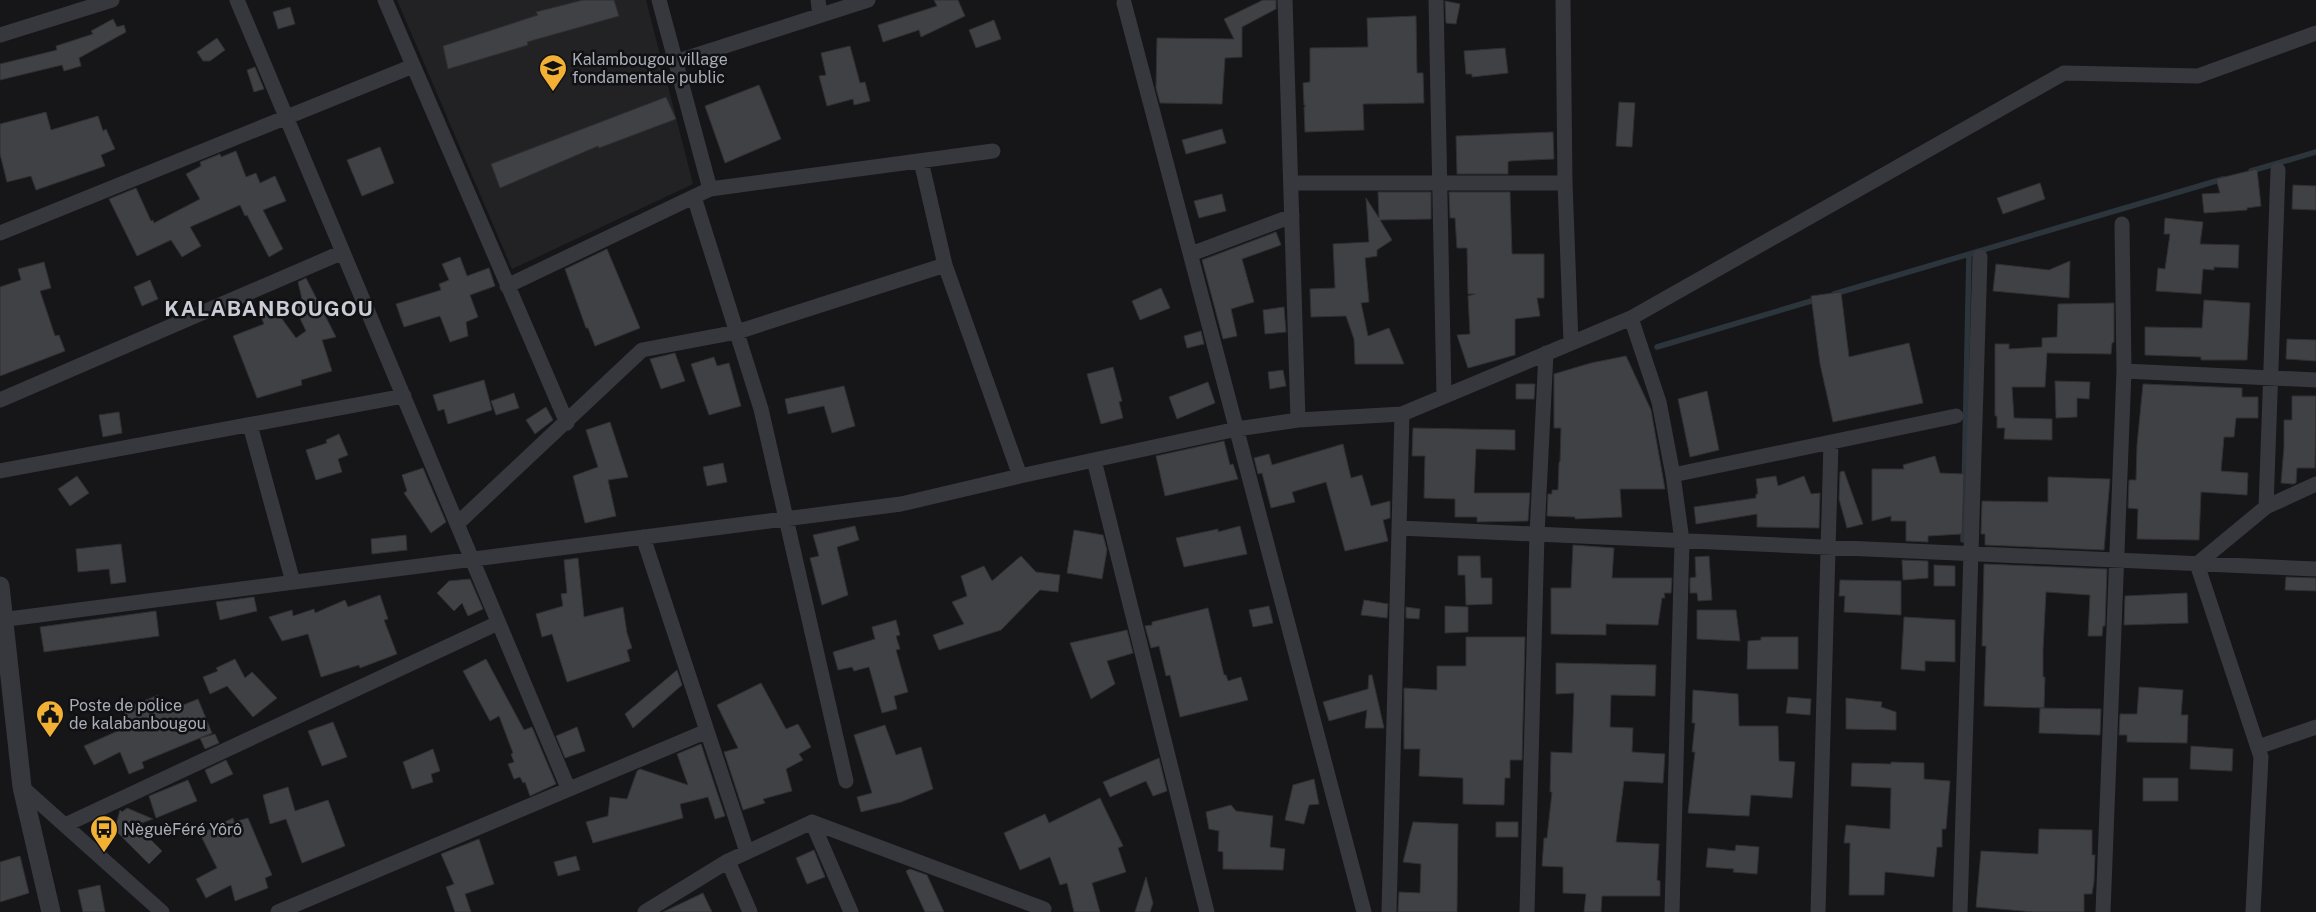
<svg xmlns="http://www.w3.org/2000/svg" width="2316" height="912" font-family="'Public Sans',sans-serif">
  <rect width="100%" height="100%" fill="#161618"/>
  <path fill="#222225" d="M397,0H646L693,184L512,269Z"/>
  <g fill="none" stroke-linecap="round" stroke-linejoin="round">
    <path stroke="#2c353c" stroke-width="5.5" d="M2251,171L2316,152
      M1834,294L2223,179
      M1657,347L1818,299
      M1963,540L1969,254"/>
  </g>
  <path fill="#404145" stroke="#303034" d="M583,0H614L619,16L527,42L528,45L448,69L443,46L538,15L536,12Z
    M934,0H958L965,16L921,37L919,30L883,42L878,25L937,6Z
    M1263,0H1276V9L1242,27V57L1225,58L1222,104L1160,103L1156,88L1157,38L1234,39L1224,19Z
    M1445,1L1460,4L1456,24L1446,23Z
    M290,7L295,24L278,29L273,12Z
    M1416,16L1417,73H1423L1424,103L1363,104L1364,130L1305,132L1304,107L1306,106L1304,105L1303,83L1310,82V48L1368,47L1367,18Z
    M113,19L117,27L124,25L126,32L79,58L81,66L64,71L62,65L0,80V64L57,50L56,46L93,34L91,31Z
    M994,20L1001,39L976,48L969,30Z
    M217,38L225,50L210,61H203L197,52Z
    M850,46L860,83L865,82L870,101L854,105L853,99L827,106L819,76L826,75L821,53Z
    M1505,48L1508,73L1472,77V74H1466L1464,51Z
    M255,67L264,89L254,92L247,70Z
    M759,85L781,139L725,163L705,106Z
    M666,97L676,119L599,148L598,146L500,188L491,164Z
    M1619,102L1635,103L1632,147L1616,146Z
    M46,112L51,130L98,116L103,131L106,129L115,149L101,155L105,166L36,190L31,176L7,182L0,154V124Z
    M1222,129L1226,143L1186,154L1182,140Z
    M1553,132L1554,159L1510,161L1508,162V174H1457L1456,136Z
    M380,147L394,183L362,196L347,160Z
    M236,151L246,177L256,173L260,183L275,176L286,201L263,210L283,249L269,257L247,215L245,216L240,205L190,227L201,246L182,257L171,240L137,256L109,199L136,188L151,221L153,220L154,223L200,199L186,174L201,166L200,162L220,154L221,157Z
    M2257,169L2261,206L2247,208V210L2204,213L2202,194L2220,193L2216,179Z
    M2040,183L2045,199L2003,214L1997,198Z
    M2293,185L2316,186V210L2292,209Z
    M1378,192H1431V219L1380,220L1392,240L1377,250V256L1365,258L1369,302L1361,303L1368,336L1389,328L1404,364H1355L1354,339L1346,316L1311,317L1310,289L1335,288L1333,244L1369,242L1366,198L1379,218Z
    M1449,192H1510L1512,254H1544V298H1537L1540,316L1515,319V355L1468,368L1457,335L1470,334L1468,296L1475,294H1468L1467,248H1457L1455,218H1450Z
    M1222,194L1226,211L1199,218L1194,201Z
    M2165,218L2203,222L2200,244L2239,245L2238,268L2214,267V270L2203,269L2201,294L2156,291L2158,268L2165,269L2170,234H2164Z
    M1276,232L1281,245L1242,259L1254,302L1231,309L1237,336L1223,339L1202,260Z
    M607,249L640,328L595,346L588,328H586L565,269Z
    M460,257L467,276L489,268L495,286L470,295L478,317L466,322L468,336L450,342L440,316L404,327L396,304L441,290L439,284L449,280L442,264Z
    M2070,261L2069,298L1993,291L1996,264L2049,270Z
    M44,262L51,288L40,291L55,336L59,335L65,351L0,376V287L21,280L18,269Z
    M306,278L336,337L322,340L332,371L301,380L302,385L257,398L233,336L264,324L259,312L274,308L296,338L306,331L292,302L302,299L298,282Z
    M150,280L158,299L142,306L134,287Z
    M1161,288L1170,308L1140,320L1132,301Z
    M1841,292L1849,357L1909,343L1923,403L1833,422L1820,364L1811,296Z
    M2204,300L2250,303L2247,360H2201V357L2145,355V327L2202,328Z
    M2114,303V342L2112,343L2111,354L2047,353L2045,387H2012L2014,418L2052,419V440L2004,439L2005,428H1997V416H1995V344H2009V349L2042,347V338L2057,337L2058,304Z
    M1284,307L1286,332L1265,334L1263,310Z
    M1201,331L1204,344L1187,348L1184,336Z
    M2287,339L2316,340V361L2286,359Z
    M675,353L685,381L661,389L650,359Z
    M1626,356L1651,410L1665,489H1620L1622,517L1575,519V517L1547,516L1548,494H1552V490H1558L1559,462H1560L1561,428H1554V374L1591,363Z
    M714,357L717,366L729,363L741,406L709,415L691,364Z
    M1113,367L1122,401L1119,402L1123,418L1101,424L1087,374Z
    M1283,370L1286,386L1270,389L1268,372Z
    M484,380L492,410L448,424L444,409L438,411L433,395Z
    M2055,381L2090,382L2089,399L2077,398V417L2056,418Z
    M1208,382L1215,403L1177,419L1169,397Z
    M1516,384H1535L1534,399H1516Z
    M2143,384L2242,388V397H2258V418H2236L2234,437H2224L2221,471L2248,473L2247,495L2201,492L2199,540L2137,539L2138,509L2128,508L2129,480H2136L2137,445Z
    M844,386L855,426L832,433L824,406L788,414L785,399Z
    M1707,391L1719,450L1690,457L1678,399Z
    M514,393L519,408L496,415L491,401Z
    M2292,396H2316L2315,468H2297L2296,483L2293,484L2281,483L2284,447V420H2292Z
    M546,407L553,420L535,434L526,420Z
    M119,412L122,433L103,437L99,415Z
    M610,422L628,477L608,480L616,516L585,523L573,476L598,467L586,430Z
    M1413,428L1515,430V450L1476,449L1474,493H1530L1528,521L1477,522V517H1455V499L1424,498L1425,456H1412Z
    M339,434L348,455L338,459L342,472L316,480L306,450L327,443L326,440Z
    M1224,441L1230,465L1233,464L1238,479L1165,496L1156,456Z
    M1343,444L1351,478L1362,475L1371,506L1390,501V518L1383,520L1388,541L1345,551L1326,482L1292,492L1295,502L1271,508L1262,473L1258,474L1254,458L1269,454L1272,465Z
    M1935,456L1940,473L1964,474L1962,534L1928,536V542L1906,541V521H1891V516L1872,521V469H1904L1903,465Z
    M723,463L727,482L707,486L703,467Z
    M423,468L446,522L431,533L404,493L407,491L402,475Z
    M1844,471L1863,524L1847,528L1839,499L1840,472Z
    M77,476L89,493L70,506L58,489Z
    M1776,476L1778,486L1804,476L1811,494L1820,493L1819,528L1757,527V514L1696,524L1694,507L1756,498V494H1758L1756,479Z
    M2048,477L2110,479L2104,550L1985,545V534H1981L1982,501L2048,502Z
    M855,526L859,540L837,547L848,595L822,605L810,558L819,556L813,535Z
    M1240,526L1247,554L1184,567L1176,538L1218,529V532Z
    M1074,530L1103,535L1107,550L1102,579L1067,573Z
    M406,535L407,550L372,554L371,539Z
    M121,544L126,582L111,584L109,569L78,572L76,549Z
    M1573,545L1614,548L1612,578H1672L1671,593H1664L1665,598H1662L1658,625L1606,624V635L1551,634V588H1571Z
    M1021,556L1036,572L1060,575L1058,592L1040,590L1001,630L939,650L933,635L964,624L952,602L967,596L961,576L984,566L992,581Z
    M1458,556H1480L1481,578H1492V604L1466,605L1465,575H1458Z
    M1709,556L1712,600L1698,601L1697,593H1690V578L1696,577L1695,557Z
    M578,558L584,617L623,607L627,633L632,648L627,650L630,661L567,682L552,634L542,637L536,614L563,606L561,594L567,593L564,560Z
    M1902,560L1928,561V578L1903,580Z
    M1984,564L2107,569L2105,626H2103L2102,636H2088L2090,595L2046,592L2043,650V677H2045L2044,708L1984,706L1986,646H1982Z
    M1934,565L1955,566V586H1934Z
    M2286,577L2316,578V591L2285,590Z
    M470,579L483,609L468,616L462,603L454,611L437,593L449,581Z
    M1840,580L1901,581V615L1844,612L1845,596H1839Z
    M2187,593L2188,623L2124,625L2125,596Z
    M380,595L388,619L384,620L397,654L360,668L359,665L321,677L308,634L282,641L269,617L292,610L293,616L314,609L315,613L345,600L348,607Z
    M254,597L257,611L220,620L216,602Z
    M1364,600L1388,604L1387,618L1361,615Z
    M1269,606L1273,623L1253,627L1249,610Z
    M1445,606L1468,607V632L1445,633Z
    M1406,607L1420,609L1419,619L1406,618Z
    M1208,608L1224,675H1226L1228,681L1241,677L1248,700L1180,717L1170,675L1166,676L1159,646L1151,648L1145,626L1152,625V622Z
    M1697,610H1736L1740,641L1697,639Z
    M156,611L159,636L44,652L40,627Z
    M1904,617L1955,620V662L1925,661V671L1901,669Z
    M896,620L900,635L896,636L900,649L896,650L908,692L894,696L897,709L882,713L869,667L854,671L852,667L838,670L833,652L875,639L872,627Z
    M1127,630L1133,653L1107,661L1115,684L1091,699L1070,643Z
    M1466,637H1525L1522,760H1510V778H1505L1504,805L1463,804V778L1419,776L1420,749H1404V688L1437,690V666H1466Z
    M1761,637H1798V669H1747L1748,641L1761,640Z
    M235,659L245,678L252,672L277,698L253,717L227,686L210,694L203,677L218,671L216,668Z
    M486,659L524,730L532,727L556,784L530,796L525,782L523,783L520,777L514,779L508,764L514,762L511,754L513,753L499,716L490,721L463,671Z
    M1556,663L1656,665L1655,696L1611,695L1610,727L1633,728L1632,752L1665,754L1663,783L1624,781L1616,842L1659,844L1657,880L1660,881V896H1602L1601,912H1584L1586,894L1563,893V867L1542,866L1544,838H1547L1552,792H1550L1551,752L1572,753L1574,693L1556,694Z
    M677,670L682,685L633,728L625,714Z
    M1369,675H1372L1384,728H1365L1367,710L1329,721L1323,702L1368,689Z
    M761,683L786,729L798,724L811,747L799,754L803,760L786,769L792,791L763,799L765,803L743,810L724,752L738,748L717,705Z
    M2139,687L2183,690L2181,715H2188L2187,743L2127,742V735H2119L2120,714H2137Z
    M1693,690L1738,694L1739,726H1778L1779,761L1795,762L1792,798L1751,795L1749,816L1688,813L1695,752H1692L1695,723H1692Z
    M158,695L166,712L198,699L212,733L142,762L144,768L129,774L120,752L94,765L84,746L129,726L123,710Z
    M1788,697L1811,699L1810,715L1786,713Z
    M1846,698L1882,702L1881,707L1896,712V730L1846,729Z
    M2040,708L2101,709L2100,735L2039,733Z
    M333,722L347,757L322,766L308,731Z
    M885,725L896,755L921,747L933,789L901,802L861,812L857,797L872,793L854,735Z
    M577,727L585,751L565,758L556,736Z
    M215,734L219,743L205,749L200,738Z
    M701,744L725,816L715,819L708,797L680,804L683,818L593,843L586,822L608,816L610,797L627,799L637,771L640,769L688,785L677,754Z
    M2191,746L2233,749L2232,771L2190,769Z
    M433,749L440,771L431,774L433,782L412,789L403,762Z
    M1159,758L1167,791L1153,796L1146,781L1110,797L1103,782Z
    M226,760L233,774L211,784L205,770Z
    M1891,762L1924,763V779L1950,781L1946,829H1942V847H1937L1934,877L1885,872L1884,895H1849L1850,843H1844L1846,825L1890,829L1891,788L1851,786L1852,763L1891,764Z
    M2143,778H2178V801H2143Z
    M1314,779L1319,804L1309,805L1304,824L1285,820L1293,785Z
    M188,780L197,801L156,818L149,796Z
    M288,787L295,811L328,800L345,846L302,863L286,819L270,824L263,795Z
    M1100,798L1123,846L1118,848L1126,872L1092,883L1100,912H1074L1067,883L1060,885L1050,857L1020,870L1004,833L1045,814L1049,823Z
    M1231,805L1236,811L1273,816L1270,847L1285,849L1283,870L1223,869V852L1218,851L1219,831L1209,829L1206,812Z
    M127,808L153,819L136,825L162,851L149,864L116,831L114,832L120,810L122,812Z
    M233,818L234,822L248,818L272,875L265,878L268,888L235,901L231,885L206,898L196,879L217,868L200,834Z
    M1413,822L1458,824L1457,912H1398L1399,892L1420,893L1421,864L1403,862Z
    M1496,822H1518V837H1496Z
    M2039,829L2092,830V855H2095L2094,881L2092,894H2084V912H2034L1976,907L1981,851L2038,854Z
    M479,839L494,884L465,894L471,912H455L446,887L454,884L441,854Z
    M1736,845L1759,847L1757,874L1733,872L1734,869L1706,867L1708,848L1735,851Z
    M814,850L825,877L807,884L796,858Z
    M20,856L29,893L0,902V862Z
    M576,856L580,870L558,876L554,862Z
    M910,869L927,875L944,912H925L906,871Z
    M1146,877L1153,903L1150,912H1135Z
    M100,885L105,912H83L78,890Z
    M703,893L712,912H663Z"/>
  <g fill="none" stroke-linecap="round" stroke-linejoin="round">
    <path stroke="#37383d" stroke-width="15" d="M237,0L568,788
      M385,0L567,423
      M659,0L710,189
      M818,0L820,15
      M1285,0L1298,420
      M1436,0L1444,396
      M1563,0L1565,183L1571,343
      M1124,3L1364,912
      M0,35L112,0
      M675,62L868,0
      M921,161L945,265L1020,476
      M1291,183H1565
      M694,197L761,409L846,781
      M0,233L413,66
      M1191,254L1292,216
      M507,286L710,189L993,151
      M1631,318L1659,402L1673,475L1682,541L1672,912
      M2124,371L2316,380
      M0,400L343,252
      M250,425L293,582
      M1094,460L1207,912
      M0,471L404,396
      M1673,475L1956,416
      M2266,507L2278,170
      M457,524L642,350L737,332L945,265
      M1399,528L2316,569
      M643,537L747,852
      M0,620L901,504L1020,476L1237,429L1298,420L1402,414L1631,318L2064,73L2198,76L2316,33
      M2258,747L2316,727
      M22,787L162,912
      M812,822L851,912
      M65,825L498,623
      M728,861L750,912
      M278,912L707,731
      M645,912L728,861L812,822L1044,909
      M1389,912L1402,414
      M1527,912L1537,534L1546,353
      M1818,912L1831,442
      M1960,912L1980,257
      M2103,912L2124,371L2122,224
      M2253,912L2261,757L2197,564L2266,507L2316,484"/>
    <path stroke="#37383d" stroke-width="19" d="M0,586L22,787L51,912"/>
  </g>
  <defs>
    <g id="school-pin" transform="scale(1.4375)"><path d="M0 17L-7.5 6A9.5 9.5 0 1 1 7.5 6Z" fill="#f2b134" stroke="#111113"/><path d="M0-5L7-2L0 1L-7-2ZM-4 1L0 2.5L4 1V4Q0 6-4 4Z" fill="#111"/></g>
    <g id="civic-pin" transform="scale(1.4375)"><path d="M0 17L-7.5 6A9.5 9.5 0 1 1 7.5 6Z" fill="#f2b134" stroke="#111113"/><path d="M-.6-6.5H3V-4.5H.6V-3L4-1V1h2V6H-6V1h2V-1L-.6-3ZM-1.2 2.5V6h2.4V2.5Z" fill="#111"/></g>
    <g id="bus-pin" transform="scale(1.4375)"><path d="M0 17L-7.5 6A9.5 9.5 0 1 1 7.5 6Z" fill="#f2b134" stroke="#111113"/><path d="M-5-6H5V4H4V6H2V4H-2V6H-4V4H-5ZM-3.5-4V0h7V-4ZM-3.5 1.2v1.5H-2V1.2ZM2 1.2v1.5H3.5V1.2Z" fill="#111"/></g>
  </defs>
  <g fill-rule="evenodd">
    <use href="#school-pin" x="553" y="68"/>
    <use href="#civic-pin" x="50" y="714"/>
    <use href="#bus-pin" x="104" y="829"/>
  </g>
  <g text-anchor="middle" stroke-width="5" stroke-linejoin="round" paint-order="stroke">
    <g font-size="16" fill="#a8adb8" stroke="#111113" text-anchor="start">
      <text x="572" y="65">Kalambougou village<tspan x="572" dy="18">fondamentale public</tspan></text>
      <text x="69" y="711">Poste de police<tspan x="69" dy="18">de kalabanbougou</tspan></text>
      <text x="123" y="835">NèguèFéré Yôrô</text>
    </g>
    <g font-size="21" font-weight="bold" letter-spacing="1" fill="#c9ccd4" stroke="#111113">
      <text x="269" y="316">KALABANBOUGOU</text>
    </g>
  </g>
</svg>
